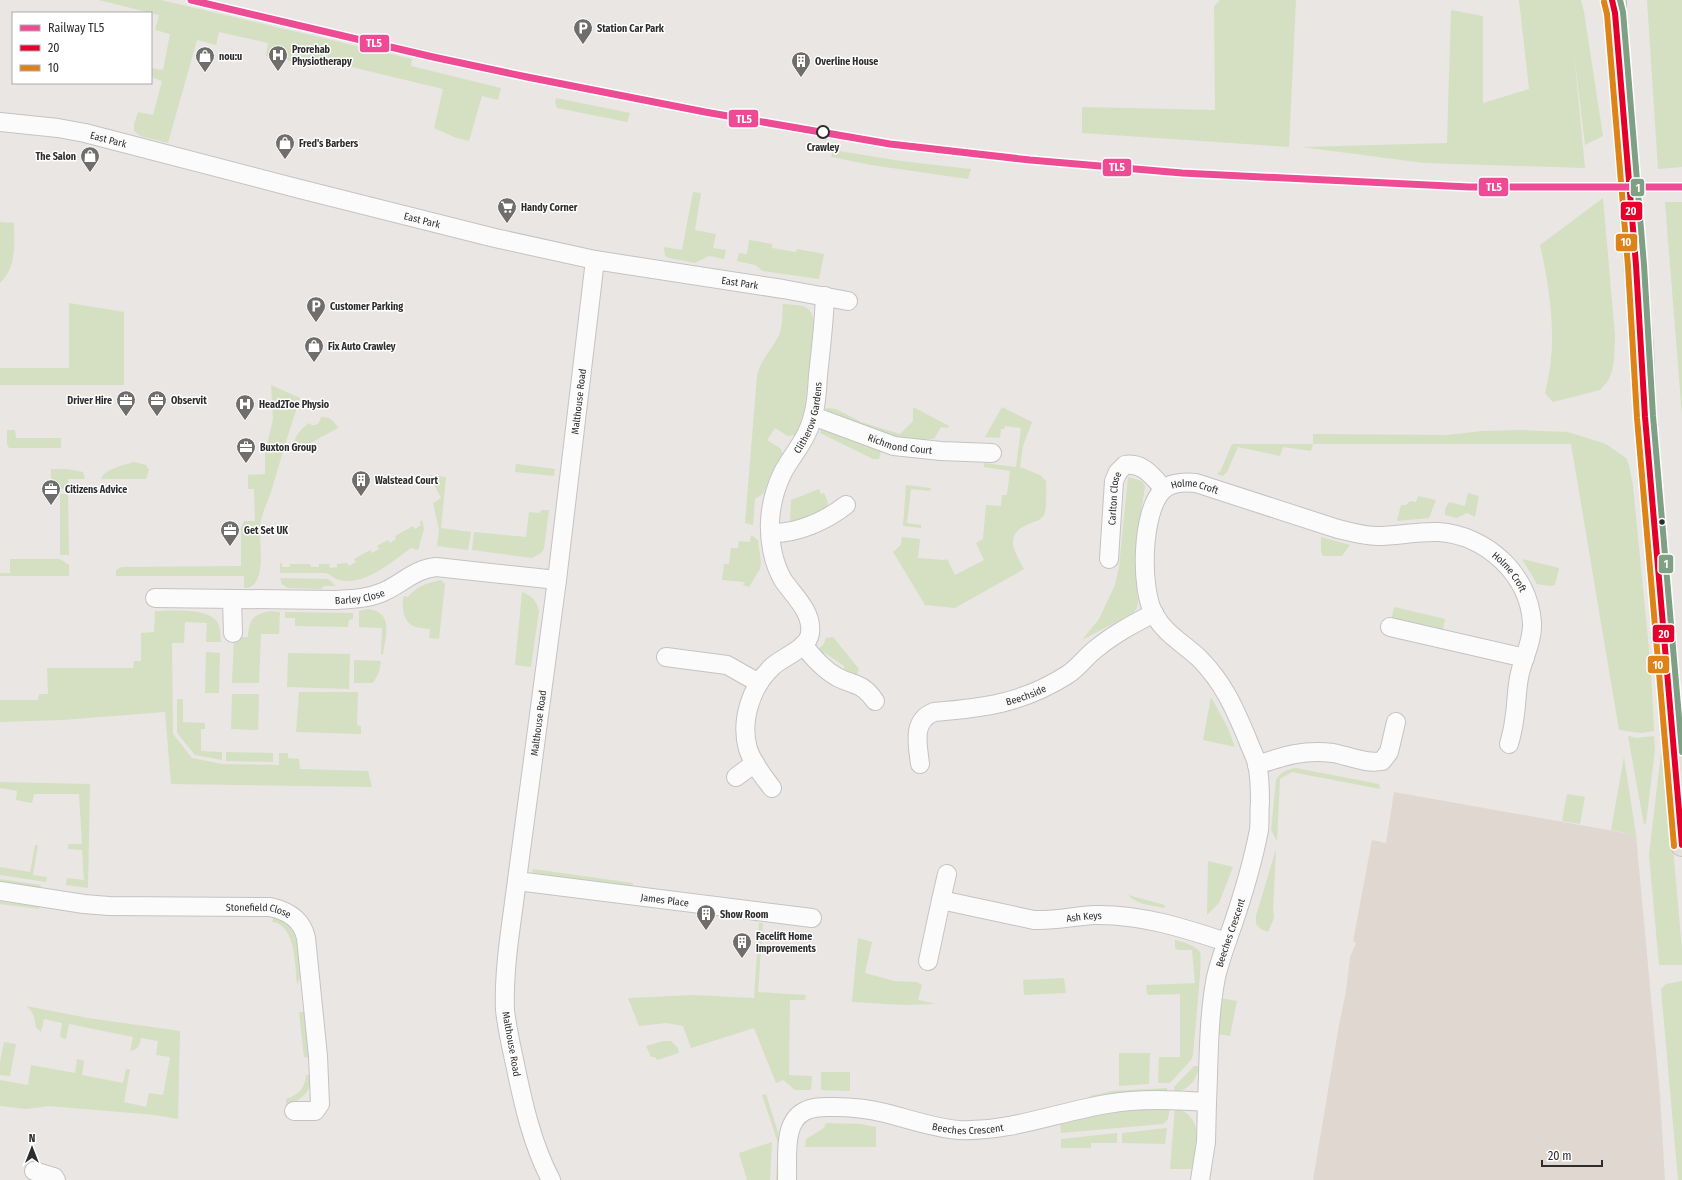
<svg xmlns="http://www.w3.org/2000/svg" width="1682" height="1180" font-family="'Fira Sans Condensed',sans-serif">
  <rect width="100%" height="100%" fill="#e9e6e4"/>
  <path fill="#e0d7d1" d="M1394,792L1636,835L1660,1095L1665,1180H1313L1339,1025L1346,991L1350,957L1356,943L1353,941L1372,840L1386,843Z"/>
  <path fill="#d4e0c1" d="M99,0H161L412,59L411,66L501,88L498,100L482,96L469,141L454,137L434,128L443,89L343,65L331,64L330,67L310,65L266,56L268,43L219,32L216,45L197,40L168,143L140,136L134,131V124L138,112L153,115L162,81L151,77V68L163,70L170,34L155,30L159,15Z
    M1220,0H1296L1289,147L1082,133V107L1215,110L1214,6Z
    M1519,0H1581L1584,12L1603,136L1585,145L1574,54L1585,168L1424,163L1302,147L1447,143L1451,10L1483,16V103L1529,89Z
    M1647,0H1682V167L1658,169Z
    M556,98L630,113L627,122L557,108L555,103Z
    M833,150L901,161L971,169L968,179L871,165L831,157Z
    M693,192L701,193L695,230L716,234L713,248L726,250L724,259L709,256L695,263L669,258L665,256L664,247L682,250Z
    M1603,198L1615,336L1614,359L1612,371L1608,381L1600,390L1553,402L1545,393C1558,344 1551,293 1540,245Z
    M1665,202H1682V416Z
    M0,222L14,223C14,244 17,267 0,283Z
    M749,240L772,244V248L796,252L797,249L824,254L819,279L763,271L755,265L737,261L739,253L747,254Z
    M69,303L124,312V385H0V368H69Z
    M783,304C800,306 812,303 814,323L805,407L803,420L797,435L788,436L775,428L767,440L780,448L783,454L772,471L763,494L755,499L753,525L745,523L757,376C760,360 771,351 778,337C783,327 782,315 783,304Z
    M271,385L300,398C290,429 280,460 271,492C267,503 261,516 260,527C259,544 268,588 244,588V576H116V570L122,567L241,566V528L244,521H255L254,489H248V475L265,474V453L273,419Z
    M913,407L949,426L947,428L941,427L934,439H897L825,414L826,408L836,409L861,422L900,434L913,421Z
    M1002,407L1032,422L1023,446L1020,467L1040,475L1046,481C1046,489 1047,510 1044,515C1041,520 1036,521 1031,523C1003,534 1013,549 1024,569L955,608L925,605L893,552L901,545L902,537L920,539L918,558L944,560L947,559L955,575L984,560L976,543L983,539L986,505L1001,506L1002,495H1007L1010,471L984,467V463L1016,467L1021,428L1005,426L1004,429H1001L1000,438L985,437Z
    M321,417C329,417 334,420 338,428L294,452C292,439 299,430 309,423C315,428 320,424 321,417Z
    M822,426L881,451L879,459H873L820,433Z
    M7,430H15L16,438H61V448H9L7,444Z
    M1521,430L1568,432L1606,444L1626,458L1629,465L1633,486L1651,670L1654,731L1641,733L1619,730L1571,444H1313L1311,451L1283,447L1280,456L1238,447L1227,472L1223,476L1219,475L1217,473L1220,472L1232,444H1313V434L1447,435L1482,431Z
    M134,462L146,465L149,470L146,479H101C104,469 124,465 134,462Z
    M516,464L555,469L554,476L515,472Z
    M51,469H67L83,472L85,479H68V489H60V486H51Z
    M429,475L446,477L441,528L471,532L468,550L437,546L439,530L433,503L441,498Z
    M1128,477L1142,481L1145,486L1136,546L1135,569L1138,601L1137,608L1133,613L1082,640L1099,619L1115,585L1119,567Z
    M906,485L931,488L930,491L911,489L907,523L921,525V528L903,526Z
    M819,489L821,494L824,493C827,499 829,503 827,510L800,521L790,524L791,500Z
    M1468,493L1479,496L1475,517L1467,513L1457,518L1445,515V509L1449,502L1465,506Z
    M60,494H68L69,555H60Z
    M1418,496L1436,500L1429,518L1397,521L1401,505H1406L1410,501L1416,502Z
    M541,510H549L544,549L541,553L532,558L472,550L474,532L526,537L529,512L540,513Z
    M422,520L424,529L418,550L411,548C391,562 366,586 339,580C334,579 331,574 325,573H280V563H282V567H290V564H310L311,567H319V564H329L330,568L337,567V564L347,563L349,566L356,562L354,559L370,550L372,553L379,549L377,546L388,540L390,543L396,539L395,536L413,526L415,529L421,525L420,522Z
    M751,535L758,540L761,563L760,569L749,587L743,585L745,582L722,580L724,564H729L731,548H738L739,541L750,542Z
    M1321,537L1350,545L1342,556H1323L1321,551Z
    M10,559H60L69,565V576H0V573H10Z
    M1522,559L1559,568L1555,585L1550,586L1537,584Z
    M280,578L328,579L336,586H324L321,589L288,588L282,584Z
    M441,580L445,584L439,639L429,638L430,629C424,628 418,628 413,626C403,621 401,606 404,596L408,597C417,586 427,583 441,580Z
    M522,592C532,596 537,601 539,611L531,667L515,665Z
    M1394,607L1445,619L1442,633L1391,621Z
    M367,609C394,611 386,636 383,654L381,655L382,628L359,627V611Z
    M155,611C172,611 208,607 218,623C221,629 220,636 221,642H206L207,623L185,622L184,643H172L173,734L192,758L222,764L279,765V753H288V758L299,759L300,769L368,771L372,787L171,784L165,712L62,720L0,722V700H38L39,694H48L47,668H133L134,661H141V633L154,632Z
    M271,611L280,612L279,634H261L259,683H232L234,638L248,637C249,620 253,614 271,611Z
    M285,612L353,613V619L349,620L348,627L295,626V618H285Z
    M833,637L859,669L856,678L844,675V666L825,653L821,656L816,651L823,645L826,638Z
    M206,652L220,653L219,693H205Z
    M288,653L350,654L349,689L287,687Z
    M354,660L381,661L379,672L373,683H354Z
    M299,692H358L357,725L361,726V734L296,732Z
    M232,694H259L258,730L231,729Z
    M1211,697L1228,728L1235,747L1203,740Z
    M177,699H183V722L205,723V729H201V751L222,752V760L195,755L177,733Z
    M1628,736L1637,738L1654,736L1655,750L1646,823L1644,825Z
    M1662,744L1665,754L1682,950V965H1659L1649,855Z
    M226,752L273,753V762L226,761Z
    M1624,757L1636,835L1611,830Z
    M1296,768L1379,784L1380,789L1292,772L1280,779L1277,841L1271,830L1276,780C1280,772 1287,769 1296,768Z
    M0,782L90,784L88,888L66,885L67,878L84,880L82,850L68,849V844H82L79,794H34L32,803L16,800L17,791L0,788Z
    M1567,794L1585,797L1580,824L1562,821Z
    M35,845H38L33,875L47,877L46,882L0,875V867L30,872Z
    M1276,849L1273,910L1274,918L1268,932L1261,929L1256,924V916Z
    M1208,861L1233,867L1219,903L1207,915Z
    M533,869L633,883L632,887L534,873L532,872Z
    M0,879L41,885L39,890L0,885Z
    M1128,895L1165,905L1164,908C1151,905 1137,905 1128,895Z
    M0,901L4,902L40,906L39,909L0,904Z
    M274,917C296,923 299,946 300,966C300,973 301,978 297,984C295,966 296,924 272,922Z
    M759,923H763L758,992L806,995L805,1000H790L789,1075L812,1076L811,1090H795L783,1080L776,1083L754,1028L691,1048L683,1026L666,1023L639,1026L628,998L693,995L754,998Z
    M858,938L872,942L865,973L894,981L917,982L922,985L918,1000L936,1004L904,1005L852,1002Z
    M1175,940C1183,942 1195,945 1200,952C1203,958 1194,1041 1193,1055L1191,1060L1170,1083H1158L1159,1057H1180V994L1148,995L1147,993L1146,985L1195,983L1192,950H1178L1175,948Z
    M1064,978L1066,993L1024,995L1023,980Z
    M1682,981V1180H1678L1661,989L1666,984Z
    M1220,998L1237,1001L1230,1036L1218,1034Z
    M26,1006L88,1018L180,1031L178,1119L155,1115L49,1106L27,1109L0,1106V1080L28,1085L31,1065L75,1073L77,1059L84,1061L82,1075L123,1083L126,1069H130L124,1102L146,1107L149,1093L163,1095L170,1057L156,1055L158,1041L141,1038C139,1046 139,1049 130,1051L133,1037L69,1024L66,1039L60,1037L62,1023L44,1019L41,1032L36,1027C34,1017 34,1012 26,1006Z
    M299,1012H304L309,1058L304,1057Z
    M663,1041H671L678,1048L679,1053L657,1060L655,1057H651L646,1046Z
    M4,1042L16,1044L10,1076L0,1075V1062Z
    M1119,1053H1150L1149,1084L1119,1086Z
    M1194,1066H1199C1197,1080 1189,1089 1175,1093L1174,1087Z
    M821,1072H850V1091L821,1090Z
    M306,1075L312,1076C311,1091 304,1098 290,1104V1113L286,1117V1099C298,1095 305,1089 306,1075Z
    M1167,1088V1093L1091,1099L1090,1096L1112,1091Z
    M766,1094L781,1142L779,1180H776L778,1143L762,1095Z
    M1170,1107L1168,1119L1163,1124L1061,1133L1060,1121L1115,1109Z
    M1175,1107C1181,1110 1188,1113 1191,1118C1202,1132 1195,1154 1193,1169H1170Z
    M826,1123L860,1124L876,1127V1147H805L806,1139L824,1128Z
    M1167,1128L1165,1144L1122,1143V1133Z
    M1117,1133V1143H1091V1148H1061V1139Z
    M772,1142L770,1180H747L739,1153Z"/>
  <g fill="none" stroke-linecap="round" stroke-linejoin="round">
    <g stroke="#c4c3c4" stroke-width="20">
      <g id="street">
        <path id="s1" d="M0,122L58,128L85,133L300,189L495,238L595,260L783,289L848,301"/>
        <path id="s2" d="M813,416L894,446L941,451L992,453"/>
        <path d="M771,533C796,534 826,521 846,505"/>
        <path id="s3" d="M1109,559L1114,481L1118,472L1125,465C1143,462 1153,477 1164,489"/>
        <path id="s4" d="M155,598L334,600C351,599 367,599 383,592C402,584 414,569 436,567L557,580"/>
        <path d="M232,599L233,633"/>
        <path d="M1390,627L1525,658"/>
        <path d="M803,645C813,657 823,669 837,677C854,686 862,682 875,701"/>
        <path d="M666,657L727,665L759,683"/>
        <path id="s5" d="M920,764C918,745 911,721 934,712C984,708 1023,703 1067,675C1078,668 1086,656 1097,648C1114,634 1133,624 1154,613"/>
        <path d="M1257,765C1284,756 1305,749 1333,753C1349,756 1366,764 1382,761L1389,752L1396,722"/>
        <path d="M736,777L755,763"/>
        <path id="s6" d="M772,788C763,776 753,764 748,749C740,721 751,686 773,666C784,656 808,649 810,633C813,612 793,595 783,580C773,563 769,540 770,521C771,504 775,488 783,472C791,457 803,444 809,428C816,411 817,393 818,375C821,348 824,323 825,296"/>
        <path id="s7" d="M947,874L941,900L1034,920C1055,921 1075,916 1095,915C1140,914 1184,928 1226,942"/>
        <path id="s8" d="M517,881L812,918"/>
        <path id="s9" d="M0,891L84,904L109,906L270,907C288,911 302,919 306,938L318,1056L320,1104L315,1111H294"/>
        <path d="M928,961L941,900"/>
        <path id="s10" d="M1207,1102C1209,1061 1208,1018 1216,977C1220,960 1226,944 1232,927C1242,898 1253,861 1259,830C1260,821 1259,811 1260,802C1260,790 1260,776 1257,764C1255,755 1250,747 1247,738C1234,707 1223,682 1199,658C1183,643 1165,634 1154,614C1140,589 1141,511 1163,490C1171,482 1185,482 1196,483L1338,529C1351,532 1364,536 1377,536C1397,536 1418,531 1438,532C1486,535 1529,574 1532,623C1533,640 1524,656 1520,673C1516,689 1517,705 1514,721C1513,729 1511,737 1509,744"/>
        <path d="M34,1171L54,1177L56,1180"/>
        <path id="s11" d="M551,1180C532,1144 523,1103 515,1064C511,1046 507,1028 505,1010C504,987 506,964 509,940L557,580L595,260"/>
        <path id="s12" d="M787,1180C788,1159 782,1122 805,1111C814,1106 825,1107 834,1107C851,1107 869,1109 885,1113C909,1119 934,1128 959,1130C1010,1132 1058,1112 1107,1104C1140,1098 1174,1100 1207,1102L1206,1142L1200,1180"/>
      </g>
    </g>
    <g stroke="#c5c4c3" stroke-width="24">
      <path id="primary" d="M1615,0V13L1642,348L1645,417L1682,845"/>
    </g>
    <use href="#street" stroke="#fcfbfb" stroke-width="18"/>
    <use href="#primary" stroke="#e5dfd7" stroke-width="22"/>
    <g stroke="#fff" stroke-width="9">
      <path id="bus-1" d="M1612,0L1615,13L1636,265L1645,417L1682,845"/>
    </g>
    <g stroke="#fff" stroke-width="9">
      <path id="bus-2" d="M1604,2L1607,14L1628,266L1637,418L1674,846"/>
    </g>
    <g stroke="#fff" stroke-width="9">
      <path id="bus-3" d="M1620,0L1623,12L1644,265L1653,416L1682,752"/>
    </g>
    <use href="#bus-1" stroke="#e4002b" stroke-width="6"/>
    <use href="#bus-2" stroke="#dd8318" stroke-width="6"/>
    <use href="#bus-3" stroke="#7fa085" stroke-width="6"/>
    <g stroke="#fff" stroke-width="10">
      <path id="rail-1" d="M191,0L433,57L527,77L705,112L890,144L1030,160L1182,173L1469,187H1682"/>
    </g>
    <use href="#rail-1" stroke="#ee4b95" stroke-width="7"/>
  </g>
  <defs>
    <g id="parking-pin" transform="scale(1)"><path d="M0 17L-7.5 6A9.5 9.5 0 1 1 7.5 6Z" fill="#6f6e6d" stroke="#fff"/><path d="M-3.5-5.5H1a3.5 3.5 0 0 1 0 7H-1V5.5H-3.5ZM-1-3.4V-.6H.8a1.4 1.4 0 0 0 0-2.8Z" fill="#fff"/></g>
    <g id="hospital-pin" transform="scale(1)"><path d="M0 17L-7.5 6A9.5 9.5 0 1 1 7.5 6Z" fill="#6f6e6d" stroke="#fff"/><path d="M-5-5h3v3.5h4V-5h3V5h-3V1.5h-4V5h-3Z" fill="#fff"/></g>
    <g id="shop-pin" transform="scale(1)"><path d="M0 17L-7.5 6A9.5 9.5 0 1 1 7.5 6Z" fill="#6f6e6d" stroke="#fff"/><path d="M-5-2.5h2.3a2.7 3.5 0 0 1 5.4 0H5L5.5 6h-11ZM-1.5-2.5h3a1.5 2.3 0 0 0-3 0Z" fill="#fff"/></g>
    <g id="building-pin" transform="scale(1)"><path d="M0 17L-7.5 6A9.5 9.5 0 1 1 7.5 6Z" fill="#6f6e6d" stroke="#fff"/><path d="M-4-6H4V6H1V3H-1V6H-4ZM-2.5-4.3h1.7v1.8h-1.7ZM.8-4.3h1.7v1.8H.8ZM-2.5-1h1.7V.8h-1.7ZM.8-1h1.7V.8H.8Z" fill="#fff"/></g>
    <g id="supermarket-pin" transform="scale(1)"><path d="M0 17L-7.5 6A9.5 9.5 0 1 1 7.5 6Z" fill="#6f6e6d" stroke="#fff"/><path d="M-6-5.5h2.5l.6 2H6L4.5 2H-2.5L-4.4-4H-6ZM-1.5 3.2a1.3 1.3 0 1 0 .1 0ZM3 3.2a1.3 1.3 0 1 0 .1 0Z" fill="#fff"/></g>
    <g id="office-pin" transform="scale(1)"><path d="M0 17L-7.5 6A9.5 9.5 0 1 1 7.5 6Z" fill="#6f6e6d" stroke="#fff"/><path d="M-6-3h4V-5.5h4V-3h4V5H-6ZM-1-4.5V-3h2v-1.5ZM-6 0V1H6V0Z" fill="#fff"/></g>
  </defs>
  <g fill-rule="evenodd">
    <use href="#parking-pin" x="583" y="28"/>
    <use href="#hospital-pin" x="278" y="55"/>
    <use href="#shop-pin" x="205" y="56"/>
    <use href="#building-pin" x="801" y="61"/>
    <use href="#shop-pin" x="285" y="143"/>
    <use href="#shop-pin" x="90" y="156"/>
    <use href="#supermarket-pin" x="507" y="207"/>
    <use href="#parking-pin" x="316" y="306"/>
    <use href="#shop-pin" x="314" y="346"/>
    <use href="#office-pin" x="126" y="400"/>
    <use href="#office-pin" x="157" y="400"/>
    <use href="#hospital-pin" x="245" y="404"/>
    <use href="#office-pin" x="246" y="447"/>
    <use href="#building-pin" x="361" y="480"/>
    <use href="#office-pin" x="51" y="489"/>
    <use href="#office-pin" x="230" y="530"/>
    <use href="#building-pin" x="706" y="914"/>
    <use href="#building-pin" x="742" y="942"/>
  </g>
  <circle fill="#fff" stroke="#2d2d2d" stroke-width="2" cx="823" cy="132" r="6"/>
  <circle fill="#2d2d2d" stroke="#fff" stroke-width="1.5" cx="1662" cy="522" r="3.5"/>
  <g text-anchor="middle" stroke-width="3" stroke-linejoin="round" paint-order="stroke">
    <g font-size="10" font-weight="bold" fill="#2d2d2d" stroke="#fff" text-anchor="start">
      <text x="597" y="32">Station Car Park</text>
      <text x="292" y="53">Prorehab<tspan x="292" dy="12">Physiotherapy</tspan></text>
      <text x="219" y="60">nou:u</text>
      <text x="815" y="65">Overline House</text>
      <text x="299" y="147">Fred's Barbers</text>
      <text x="76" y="160" text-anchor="end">The Salon</text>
      <text x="521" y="211">Handy Corner</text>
      <text x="330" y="310">Customer Parking</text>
      <text x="328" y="350">Fix Auto Crawley</text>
      <text x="112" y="404" text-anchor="end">Driver Hire</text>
      <text x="171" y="404">Observit</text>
      <text x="259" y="408">Head2Toe Physio</text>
      <text x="260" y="451">Buxton Group</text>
      <text x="375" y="484">Walstead Court</text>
      <text x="65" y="493">Citizens Advice</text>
      <text x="244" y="534">Get Set UK</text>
      <text x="720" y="918">Show Room</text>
      <text x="756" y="940">Facelift Home<tspan x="756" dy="12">Improvements</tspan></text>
    </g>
    <g font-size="10" fill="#2d2d2d" stroke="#fff">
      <text dy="4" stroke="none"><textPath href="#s1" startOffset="110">East Park</textPath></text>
      <text dy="4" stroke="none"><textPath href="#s1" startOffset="434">East Park</textPath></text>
      <text dy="4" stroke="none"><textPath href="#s1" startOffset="758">East Park</textPath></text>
      <text dy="4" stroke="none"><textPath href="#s11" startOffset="790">Malthouse Road</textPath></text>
      <text dy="4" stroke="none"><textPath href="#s6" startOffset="422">Clitherow Gardens</textPath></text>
      <text dy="4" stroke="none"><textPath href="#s2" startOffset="92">Richmond Court</textPath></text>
      <text dy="4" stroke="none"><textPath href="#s10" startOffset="693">Holme Croft</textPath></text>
      <text dy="4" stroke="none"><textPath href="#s3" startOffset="61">Carlton Close</textPath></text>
      <text dy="4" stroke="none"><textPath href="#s10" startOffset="1029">Holme Croft</textPath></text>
      <text dy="4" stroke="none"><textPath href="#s4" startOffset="205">Barley Close</textPath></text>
      <text dy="4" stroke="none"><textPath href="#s5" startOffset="153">Beechside</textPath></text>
      <text dy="4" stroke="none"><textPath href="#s11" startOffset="466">Malthouse Road</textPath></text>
      <text dy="4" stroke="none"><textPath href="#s8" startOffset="149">James Place</textPath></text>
      <text dy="4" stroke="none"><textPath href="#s9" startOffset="260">Stonefield Close</textPath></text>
      <text dy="4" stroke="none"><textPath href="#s7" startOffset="172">Ash Keys</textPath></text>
      <text dy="4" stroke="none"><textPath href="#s10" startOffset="172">Beeches Crescent</textPath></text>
      <text transform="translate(512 1044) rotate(80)" y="4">Malthouse Road</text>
      <text dy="4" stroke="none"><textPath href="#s12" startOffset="241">Beeches Crescent</textPath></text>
    </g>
    <g font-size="10" font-weight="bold" fill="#2d2d2d" stroke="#fff">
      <text x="823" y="151">Crawley</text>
    </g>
  </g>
  <g stroke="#fff" stroke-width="1.5">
    <rect x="359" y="34" width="31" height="19" rx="4" fill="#ee4b95"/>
    <rect x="728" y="109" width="31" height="19" rx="4" fill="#ee4b95"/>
    <rect x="1102" y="158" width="30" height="19" rx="4" fill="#ee4b95"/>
    <rect x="1478" y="177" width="31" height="20" rx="4" fill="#ee4b95"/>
    <rect x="1630" y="178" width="15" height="19" rx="4" fill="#7fa085"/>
    <rect x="1620" y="201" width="23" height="20" rx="4" fill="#e4002b"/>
    <rect x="1615" y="233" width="23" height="19" rx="4" fill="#dd8318"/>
    <rect x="1658" y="554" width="16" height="20" rx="4" fill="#7fa085"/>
    <rect x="1652" y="624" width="23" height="19" rx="4" fill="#e4002b"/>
    <rect x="1647" y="655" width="23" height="19" rx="4" fill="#dd8318"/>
  </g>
  <g font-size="11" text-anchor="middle" font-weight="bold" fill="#fff">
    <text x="374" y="47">TL5</text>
    <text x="744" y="123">TL5</text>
    <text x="1117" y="171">TL5</text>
    <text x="1494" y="191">TL5</text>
    <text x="1638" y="192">1</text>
    <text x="1631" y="215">20</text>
    <text x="1626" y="246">10</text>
    <text x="1666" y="568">1</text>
    <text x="1664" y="638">20</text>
    <text x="1658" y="669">10</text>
  </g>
  <rect x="12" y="12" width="140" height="72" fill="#ffffff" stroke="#ababab"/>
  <rect x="20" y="25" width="20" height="6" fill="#ee4b95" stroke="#ababab"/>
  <text x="48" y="32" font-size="12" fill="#2d2d2d">Railway TL5</text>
  <rect x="20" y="45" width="20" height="6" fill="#e4002b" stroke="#ababab"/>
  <text x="48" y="52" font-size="12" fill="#2d2d2d">20</text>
  <rect x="20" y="65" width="20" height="6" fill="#dd8318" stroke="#ababab"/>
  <text x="48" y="72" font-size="12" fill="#2d2d2d">10</text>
  <g transform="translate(32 1148)" stroke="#ffffff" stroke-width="3" paint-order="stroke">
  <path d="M0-3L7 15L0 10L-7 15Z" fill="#2d2d2d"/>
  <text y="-6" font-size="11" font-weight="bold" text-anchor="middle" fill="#2d2d2d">N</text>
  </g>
  <path d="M1542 1160v6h60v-6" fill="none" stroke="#2d2d2d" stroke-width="2"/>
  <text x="1548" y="1160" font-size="12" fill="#2d2d2d" stroke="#ffffff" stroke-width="3" paint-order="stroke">20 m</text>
</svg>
